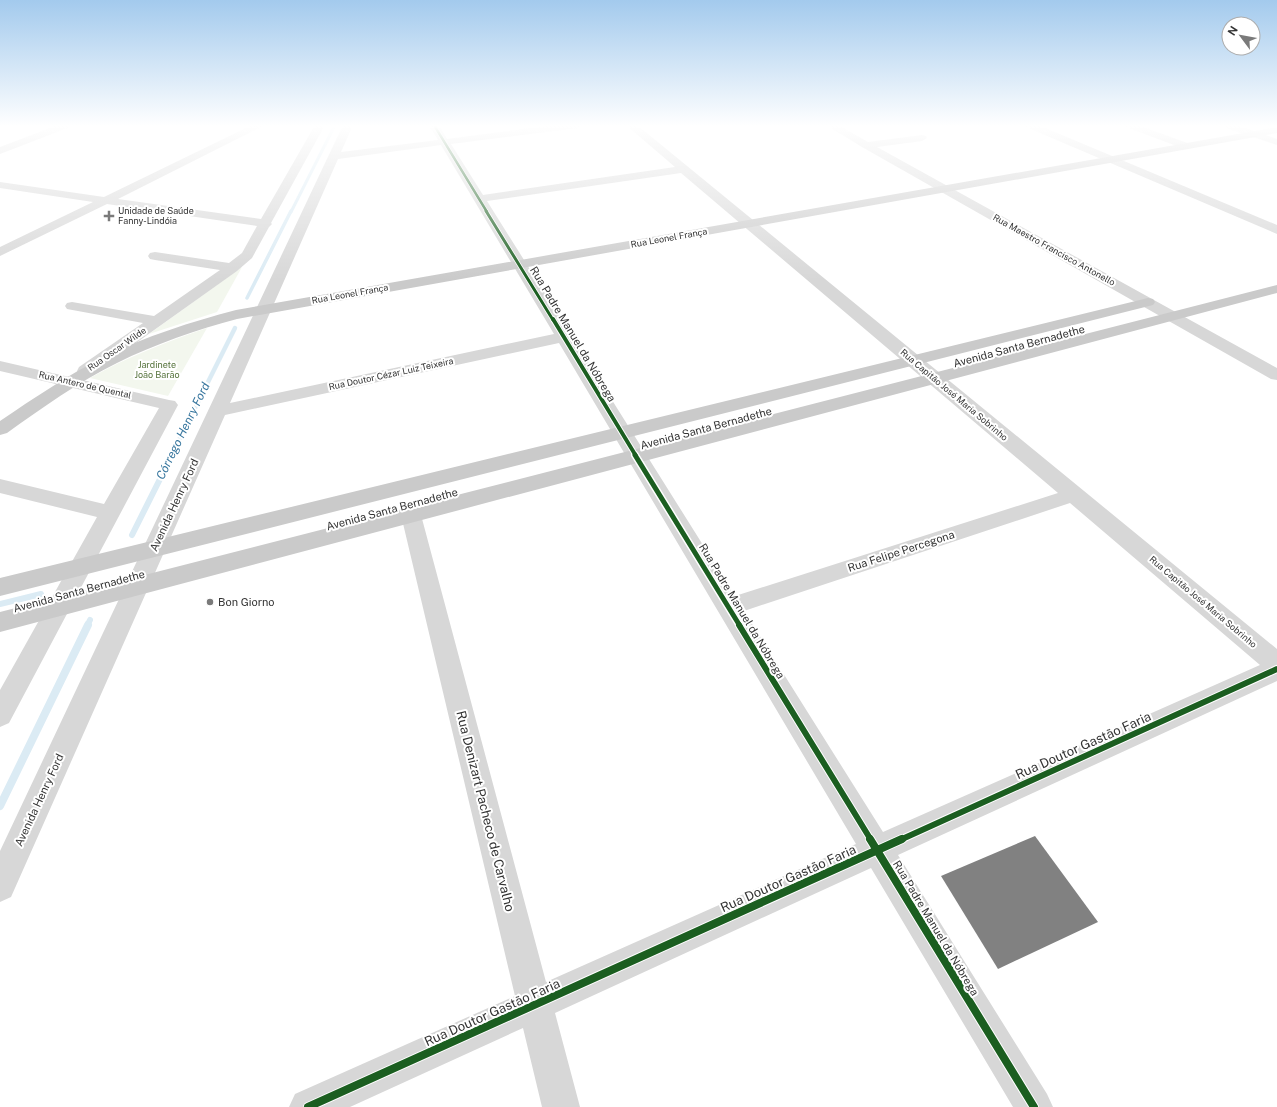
<svg xmlns="http://www.w3.org/2000/svg" width="1277" height="1107" font-family="'Public Sans',sans-serif">
  <rect width="100%" height="100%" fill="#fff"/>
  <path fill="#f3f7ee" d="M242,267L217,312L149,334Z
    M207,328L168,396L90,378C127,357 166,342 207,328Z"/>
  <g fill="none" stroke-linecap="round" stroke-linejoin="round">
    <path stroke="#dbebf4" stroke-width="3" d="M291,212L335,125"/>
    <path stroke="#dbebf4" stroke-width="3.5" d="M247,298L291,211"/>
    <path stroke="#dbebf4" stroke-width="4.5" d="M171,456L235,328"/>
    <path stroke="#dbebf4" stroke-width="6" d="M132,535L172,455
      M0,604L41,594
      M87,626L90,620"/>
    <path stroke="#dbebf4" stroke-width="8" d="M0,806L88,625"/>
  </g>
  <path fill="#818181" d="M1035,836L1098,922L998,969L941,876Z"/>
  <g fill="none" stroke-linecap="round" stroke-linejoin="round">
    <path fill="#d7d7d7" fill-rule="evenodd" d="M58,125H72L70,127L0,154V147Z
      M252,125H265L118,199L261,219L315,125H325L271,223L272,224L269,227L252,258L237,271L91,375L85,376L79,375L77,371L79,367L143,323L67,309L65,306L67,303L72,302L154,316L220,270L155,260L150,259L148,256L150,253L155,252L229,263L242,253L257,226L107,204L0,256V247L93,202L0,188V182L104,197Z
      M343,125H353L341,152L438,140L429,125H439L447,139L554,125H583L578,128L451,144L483,195L675,167L626,125H637L1277,649V681L898,855L1047,1094L1053,1107H1013L871,868L555,1013L580,1107H542L523,1028L350,1107H289L295,1094L515,996L401,515L404,510L411,508L418,510L421,515L546,982L856,844L559,343L225,415L11,897L0,902V851ZM441,145L554,334L230,403L338,159ZM681,173L1058,493L735,596L487,201ZM1070,503L1260,665L883,832L744,611Z
      M826,125H838L868,142L922,135L926,136L927,138L922,141L877,147L1277,368V380L1271,379L862,147Z
      M1024,125H1038L1277,225V234L1026,127Z
      M1124,125H1138L1190,144L1191,146L1186,149L1182,148L1126,127Z
      M1221,125H1236L1277,139V145L1223,127Z
      M0,361L169,400L175,401L178,405L9,723L0,727V690L97,517L0,493V479L104,504L159,408L0,371Z"/>
    <path fill="#cacaca" fill-rule="evenodd" d="M1277,127V133L237,319C196,330 155,344 117,363C78,382 42,408 7,433L0,435V421C34,398 68,375 104,357C146,336 191,322 236,310Z
      M1277,285V293L0,632V612Z
      M1148,298L1153,299L1155,302L1153,305L0,596V578Z"/>
    <g stroke="#fff" stroke-width="3.5">
      <path id="cycleway-far5" d="M434,125L487,212"/>
    </g>
    <g stroke="#fff" stroke-width="4.5">
      <path id="cycleway-far4" d="M486,211L553,320"/>
    </g>
    <g stroke="#fff" stroke-width="6">
      <path id="cycleway-far3" d="M553,319L636,456"/>
    </g>
    <g stroke="#fff" stroke-width="8">
      <path id="cycleway-far2" d="M635,455L740,626"/>
    </g>
    <g stroke="#fff" stroke-width="8">
      <path id="cycleway-far1" d="M739,625L871,840
        M900,840L1277,669"/>
    </g>
    <g stroke="#fff" stroke-width="10">
      <path id="cycleway" d="M870,839L1034,1107
        M308,1107L902,839"/>
    </g>
    <use href="#cycleway-far5" stroke="#1b5e20" stroke-width="2.5"/>
    <use href="#cycleway-far4" stroke="#1b5e20" stroke-width="3"/>
    <use href="#cycleway-far3" stroke="#1b5e20" stroke-width="4"/>
    <use href="#cycleway-far2" stroke="#1b5e20" stroke-width="5"/>
    <use href="#cycleway-far1" stroke="#1b5e20" stroke-width="6"/>
    <use href="#cycleway" stroke="#1b5e20" stroke-width="8"/>
  </g>
  <linearGradient id="sky" x2="0" y2="1"><stop stop-color="#a3caed"/><stop offset="0.45" stop-color="#fff"/><stop offset="1" stop-color="#fff" stop-opacity="0"/></linearGradient>
  <rect width="1277" height="280" fill="url(#sky)"/>
  <g fill="#7a7a7a" stroke="#fff" stroke-width="1.5">
    <path d="M107 210h4v4h4v4h-4v4h-4v-4h-4v-4h4z"/>
    <circle cx="210" cy="602" r="4"/>
  </g>
  <g text-anchor="middle" stroke-width="4" stroke-linejoin="round" paint-order="stroke">
    <g font-size="9" fill="#333" stroke="#fff" text-anchor="start">
      <text x="118" y="214">Unidade de Saúde<tspan x="118" dy="10">Fanny-Lindóia</tspan></text>
    </g>
    <g font-size="9" fill="#333" stroke="#fff">
      <text transform="translate(669 238) rotate(-10)" y="3">Rua Leonel França</text>
      <text transform="translate(1054 250) rotate(29)" y="3">Rua Maestro Francisco Antonello</text>
      <text transform="translate(350 294) rotate(-10)" y="3">Rua Leonel França</text>
      <text transform="translate(117 349) rotate(-35)" y="3">Rua Oscar Wilde</text>
      <text transform="translate(391 374) rotate(-12)" y="3">Rua Doutor Cézar Luiz Teixeira</text>
      <text transform="translate(85 385) rotate(13)" y="3">Rua Antero de Quental</text>
      <text transform="translate(954 395) rotate(40)" y="3">Rua Capitão José Maria Sobrinho</text>
      <text transform="translate(1203 602) rotate(40)" y="3">Rua Capitão José Maria Sobrinho</text>
    </g>
    <g font-size="9" fill="#55733b" stroke="#fff">
      <text x="157" y="368">Jardinete<tspan x="157" dy="10">João Barão</tspan></text>
    </g>
    <g font-size="11" fill="#333" stroke="#fff">
      <text transform="translate(573 334) rotate(59)" y="4">Rua Padre Manuel da Nóbrega</text>
      <text transform="translate(1019 346) rotate(-15)" y="4">Avenida Santa Bernadethe</text>
      <text transform="translate(706 428) rotate(-15)" y="4">Avenida Santa Bernadethe</text>
      <text transform="translate(174 505) rotate(-65)" y="4">Avenida Henry Ford</text>
      <text transform="translate(392 509) rotate(-15)" y="4">Avenida Santa Bernadethe</text>
      <text transform="translate(901 551) rotate(-18)" y="4">Rua Felipe Percegona</text>
      <text transform="translate(79 591) rotate(-15)" y="4">Avenida Santa Bernadethe</text>
      <text transform="translate(742 611) rotate(59)" y="4">Rua Padre Manuel da Nóbrega</text>
      <text transform="translate(39 800) rotate(-65)" y="4">Avenida Henry Ford</text>
      <text transform="translate(936 928) rotate(59)" y="4">Rua Padre Manuel da Nóbrega</text>
    </g>
    <g font-size="11" fill="#333" stroke="#fff" text-anchor="start">
      <text x="218" y="606">Bon Giorno</text>
    </g>
    <g font-size="12" font-style="italic" fill="#37769e" stroke="#fff">
      <text transform="translate(183 431) rotate(-64)" y="4">Córrego Henry Ford</text>
    </g>
    <g font-size="13" fill="#333" stroke="#fff">
      <text transform="translate(1083 745) rotate(-24)" y="5">Rua Doutor Gastão Faria</text>
      <text transform="translate(486 811) rotate(76)" y="5">Rua Denizart Pacheco de Carvalho</text>
      <text transform="translate(788 878) rotate(-24)" y="5">Rua Doutor Gastão Faria</text>
      <text transform="translate(492 1012) rotate(-24)" y="5">Rua Doutor Gastão Faria</text>
    </g>
  </g>
  <g transform="translate(1241 36) rotate(302)"><circle r="19" fill="#ffffff" stroke="#adadad"/>
  <path d="M0-3L7 15L0 10L-7 15Z" fill="#7a7a7a"/>
  <text y="-6" font-size="11" font-weight="bold" text-anchor="middle" fill="#333333">N</text>
  </g>
</svg>
